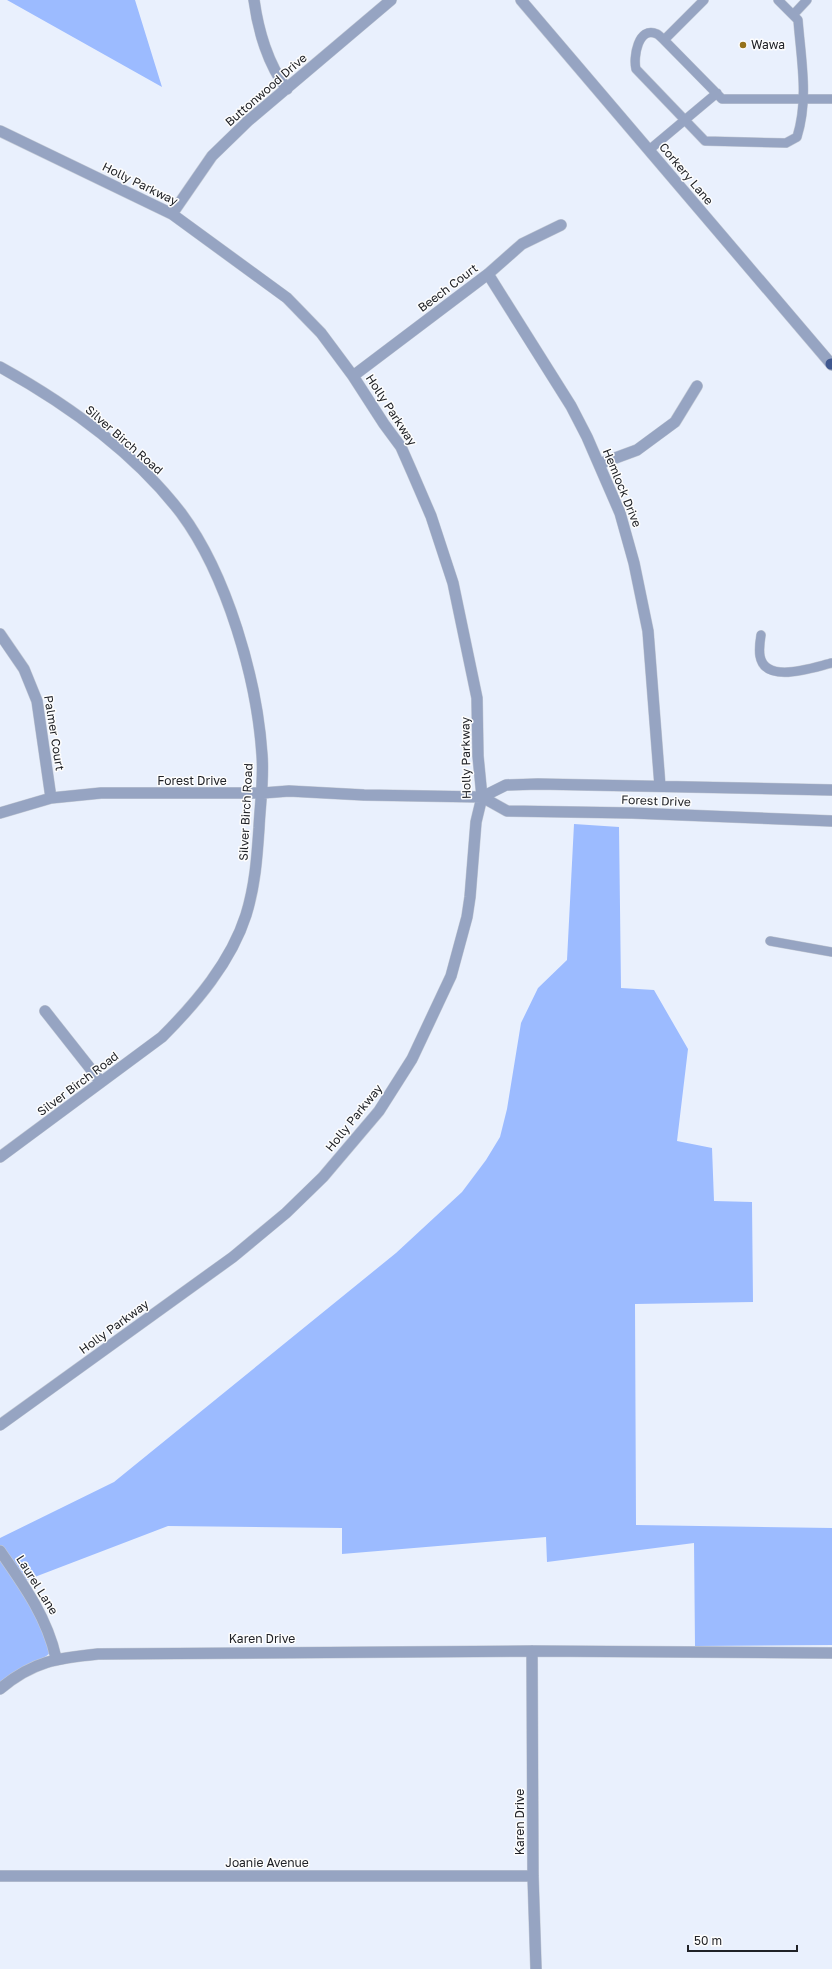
<svg xmlns="http://www.w3.org/2000/svg" width="832" height="1969" font-family="'Golos Text',sans-serif">
  <rect width="100%" height="100%" fill="#e9f0fd"/>
  <path fill="#9cbbff" d="M7,0H135L162,87Z
    M574,824L619,827L621,988L654,990L688,1049L677,1141L712,1148L714,1201L752,1202L753,1302L635,1304L636,1525L832,1528V1645L695,1646L694,1543L547,1562L546,1537L342,1554V1528L168,1526L19,1583L56,1648L0,1694V1538L114,1482L396,1253L462,1192L486,1160L500,1137L507,1109L521,1023L538,988L567,960Z"/>
  <g fill="none" stroke-linecap="round" stroke-linejoin="round">
    <g stroke="#c5cbd6" stroke-width="10">
      <path id="service" d="M704,0L664,40L722,99H832
        M778,0L793,15L807,0
        M664,40C662,38 659,35 657,34C638,25 633,58 636,69L705,141L786,143L797,137C809,99 801,59 798,20L793,15
        M649,150L717,93
        M761,635C760,641 759,650 760,656C765,685 814,667 832,663
        M770,941L832,952"/>
    </g>
    <g stroke="#c5cbd6" stroke-width="12">
      <path id="minor" d="M254,0C258,30 268,65 287,89
        M0,131L172,214L287,298L321,333L353,376L384,424L401,447L412,472L431,516L453,583L477,698L478,756L482,797L476,822L470,897L467,917L451,976L412,1059L379,1111L323,1177L286,1213L233,1257L0,1425
        M172,214L212,156L248,121L391,0
        M488,274L571,406L587,437L620,513L634,563L648,631L660,786
        M0,367C67,404 134,452 181,513C227,575 257,679 262,755C264,780 260,804 259,828C257,858 255,886 246,915C231,962 196,1003 162,1037L0,1157
        M353,376L488,274L522,244L561,225
        M599,464L637,450L675,422L697,386
        M0,634L24,669L37,701L51,798
        M482,797L507,811L632,813L832,821
        M0,813L51,798L101,793H263L289,791L364,795L482,797L506,785L538,784L832,790
        M45,1011L101,1082
        M0,1551C23,1584 47,1617 56,1658
        M532,1651L533,1876L536,1969
        M0,1689C33,1661 58,1658 98,1654L532,1651L832,1653
        M0,1876H533"/>
    </g>
    <g stroke="#c5cbd6" stroke-width="12">
      <path id="tertiary" d="M521,0L832,365"/>
    </g>
    <g stroke="#c5cbd6" stroke-width="12">
      <path id="trunk" d="M831,364H832"/>
    </g>
    <use href="#service" stroke="#96a4c2" stroke-width="9"/>
    <use href="#minor" stroke="#96a4c2" stroke-width="11"/>
    <use href="#tertiary" stroke="#96a4c2" stroke-width="11"/>
    <use href="#trunk" stroke="#405890" stroke-width="11"/>
  </g>
  <circle fill="#95721a" stroke="#fdfdfd" stroke-width="1.5" cx="743" cy="45" r="4"/>
  <g text-anchor="middle" stroke-width="3" stroke-linejoin="round" paint-order="stroke">
    <g font-size="12" fill="#202227" stroke="#fdfdfd" text-anchor="start">
      <text x="751" y="49">Wawa</text>
    </g>
    <g font-size="12" fill="#202227" stroke="#fdfdfd">
      <text transform="translate(266 90) rotate(-41)" y="4">Buttonwood Drive</text>
      <text transform="translate(686 174) rotate(50)" y="4">Corkery Lane</text>
      <text transform="translate(140 184) rotate(26)" y="4">Holly Parkway</text>
      <text transform="translate(448 288) rotate(-37)" y="4">Beech Court</text>
      <text transform="translate(391 410) rotate(57)" y="4">Holly Parkway</text>
      <text transform="translate(124 440) rotate(41)" y="4">Silver Birch Road</text>
      <text transform="translate(622 488) rotate(68)" y="4">Hemlock Drive</text>
      <text transform="translate(54 733) rotate(81)" y="4">Palmer Court</text>
      <text transform="translate(466 758) rotate(-91)" y="4">Holly Parkway</text>
      <text x="192" y="785">Forest Drive</text>
      <text transform="translate(656 801) rotate(2)" y="4">Forest Drive</text>
      <text transform="translate(246 812) rotate(-87)" y="4">Silver Birch Road</text>
      <text transform="translate(78 1084) rotate(-37)" y="4">Silver Birch Road</text>
      <text transform="translate(354 1118) rotate(-51)" y="4">Holly Parkway</text>
      <text transform="translate(114 1327) rotate(-36)" y="4">Holly Parkway</text>
      <text transform="translate(37 1585) rotate(58)" y="4">Laurel Lane</text>
      <text x="262" y="1643">Karen Drive</text>
      <text transform="translate(520 1822) rotate(-90)" y="4">Karen Drive</text>
      <text x="267" y="1867">Joanie Avenue</text>
    </g>
  </g>
  <path d="M688 1945v6h109v-6" fill="none" stroke="#202227" stroke-width="2"/>
  <text x="694" y="1945" font-size="12" fill="#202227" stroke="#fdfdfd" stroke-width="3" paint-order="stroke">50 m</text>
</svg>
